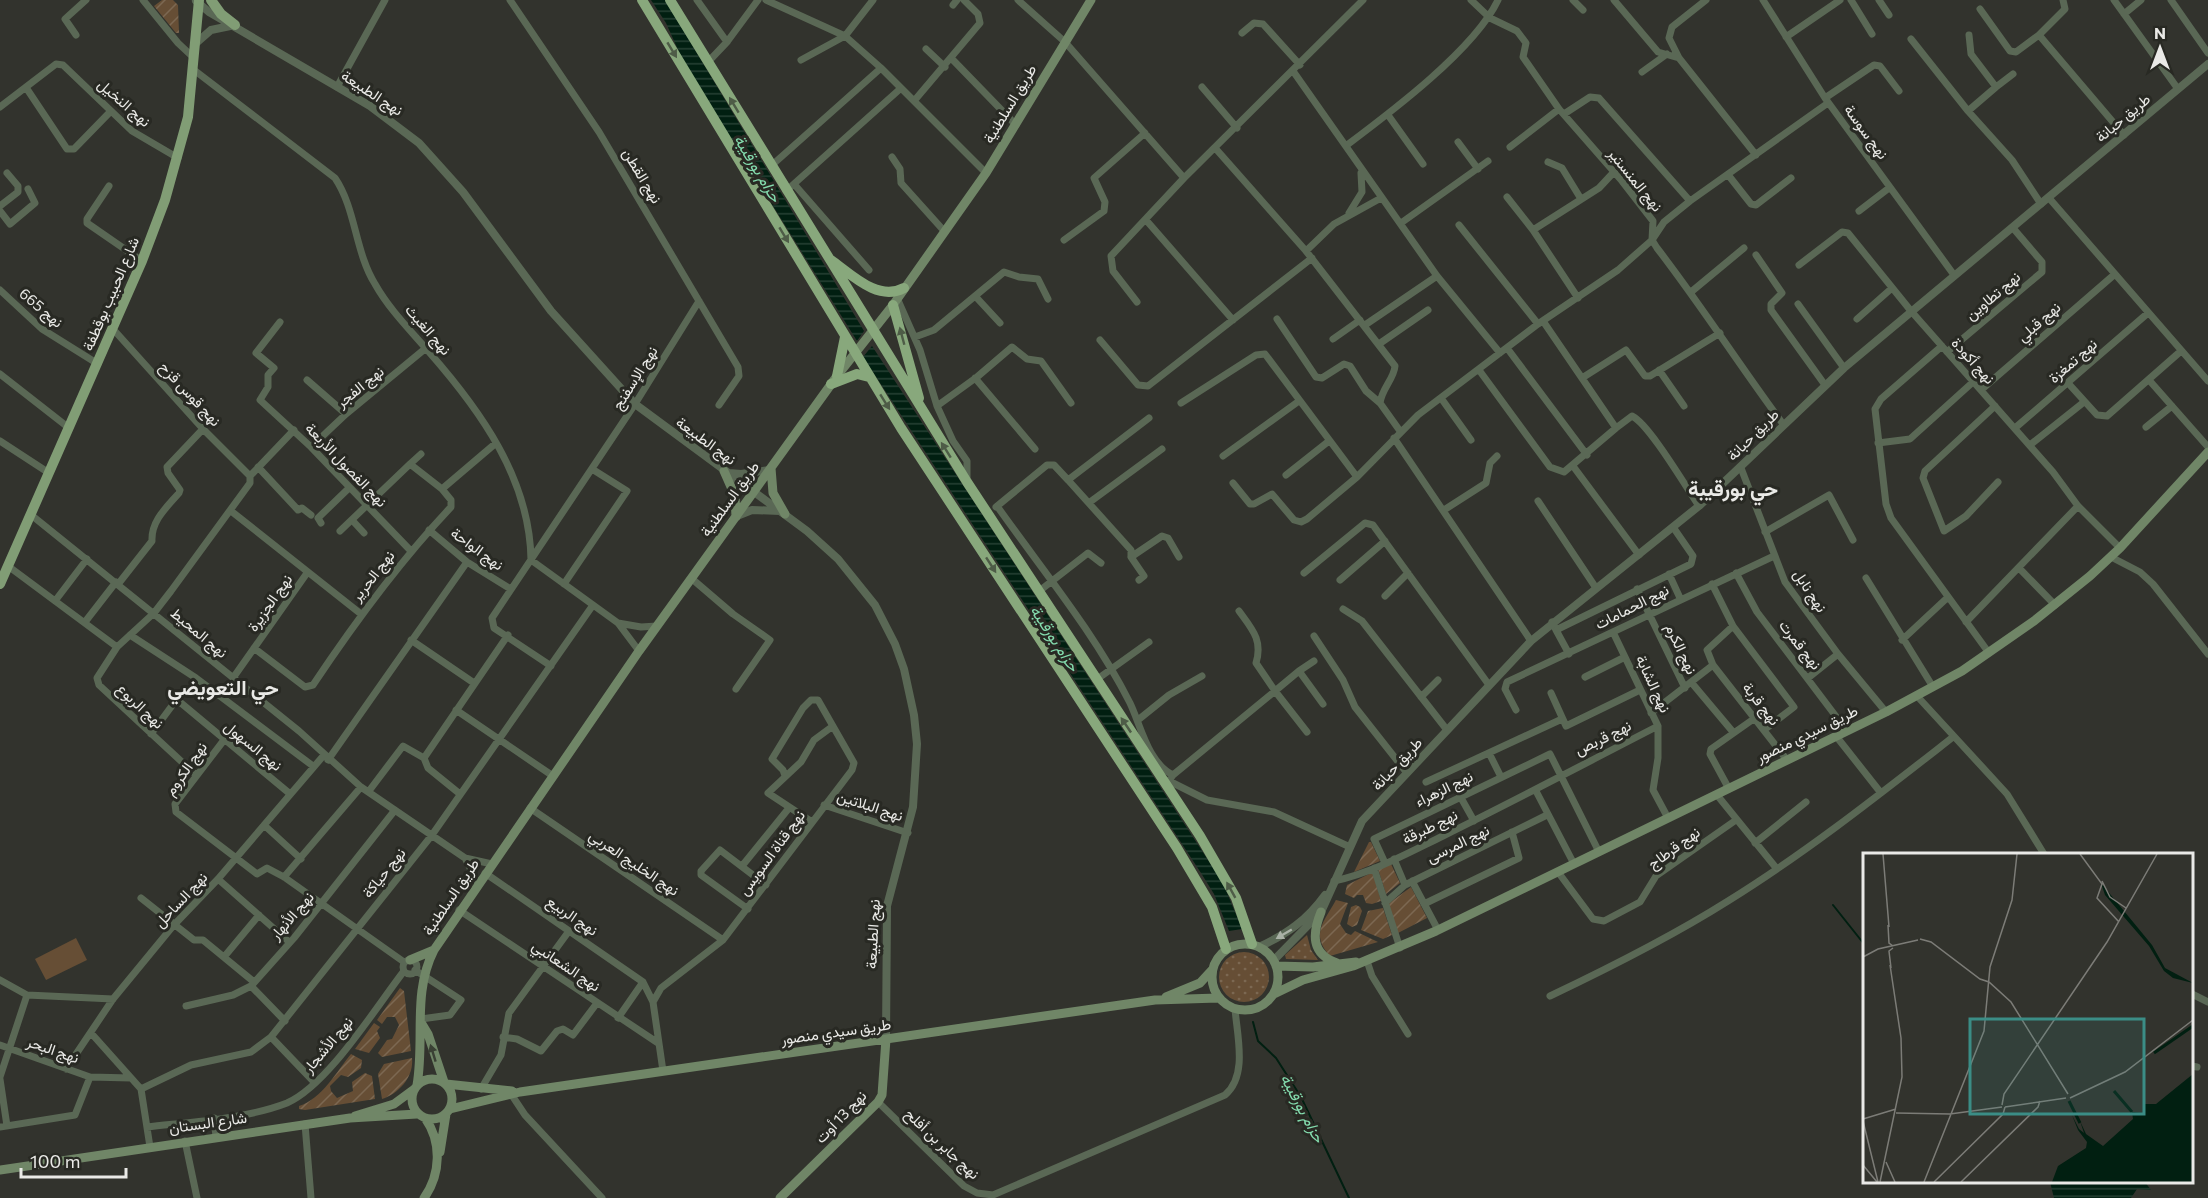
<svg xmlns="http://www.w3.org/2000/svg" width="2208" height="1198" font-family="Commissioner,Vazirmatn,sans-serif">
  <defs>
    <pattern id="grass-dots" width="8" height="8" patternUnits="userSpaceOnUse" patternTransform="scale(1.5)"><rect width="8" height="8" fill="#664e35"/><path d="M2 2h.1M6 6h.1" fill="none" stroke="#7c6852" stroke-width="1.8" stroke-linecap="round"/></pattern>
    <pattern id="garden-furrows" width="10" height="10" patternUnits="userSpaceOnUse" patternTransform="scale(1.5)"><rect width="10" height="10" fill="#664e35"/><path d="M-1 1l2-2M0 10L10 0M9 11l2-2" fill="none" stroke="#7c6852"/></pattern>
    <pattern id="water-rules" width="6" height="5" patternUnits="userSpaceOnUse" patternTransform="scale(1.5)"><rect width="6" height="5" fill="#011f11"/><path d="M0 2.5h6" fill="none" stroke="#264034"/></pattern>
  </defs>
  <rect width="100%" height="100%" fill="#32332d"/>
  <path fill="url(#grass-dots)" d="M1307,935L1311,950L1318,960L1286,959L1285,955Z
    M1219 977a25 25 0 1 1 50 0a25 25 0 1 1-50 0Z"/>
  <path fill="url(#garden-furrows)" d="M162,0H173L178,5L179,33H176L154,6Z
    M1369,842H1371L1380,861L1354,872Z
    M1391,864L1400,883L1386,894L1378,869Z
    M1373,872L1381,901L1372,904L1366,903L1363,895H1357L1354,898L1345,894L1347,885Z
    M1411,887L1427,918L1398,933L1388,904Z
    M1336,900L1348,903L1340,924L1346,933L1351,935L1355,931L1378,942L1330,956C1310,934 1324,922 1336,900Z
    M1356,905L1360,907L1362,911L1357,925L1352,927L1347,924L1351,907Z
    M1383,908L1392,935L1383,939L1361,930L1368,911Z
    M400,988L404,991L411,1051L382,1057L378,1053L387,1040L392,1039L399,1025L395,1017H387L382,1024L377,1020Z
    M374,1023L380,1027L377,1031L380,1038L369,1053L355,1049Z
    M351,1054L362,1060L361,1068L348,1077L341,1075L330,1086L331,1091L337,1098L353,1091L352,1082L365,1073L372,1076L375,1099L305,1110L299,1109V1106C322,1099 337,1071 351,1054Z
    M412,1058C414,1076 400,1093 382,1099L378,1074L384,1064Z"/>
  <path fill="#664e35" d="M76,938L87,960L46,980L35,959Z"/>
  <path fill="url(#water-rules)" d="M651,0H665L864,331L857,341L684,63L666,23Z
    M872,346L1223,883L1242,929L1229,931L1214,894L1201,873L863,357Z
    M2050,1182H2145L2151,1190L2137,1189L2131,1198H2054Z"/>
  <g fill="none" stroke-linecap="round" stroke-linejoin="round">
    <path stroke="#011f11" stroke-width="2" d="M1833,905L1864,944
      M1253,1022L1258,1041L1276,1058L1301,1097L1349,1198"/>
    <path stroke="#5a6855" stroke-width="7" d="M143,0L178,43L194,58
      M510,0L599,132L738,367L739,376L719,405
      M697,0L727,42
      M766,0L845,36
      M873,0L845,36L881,68
      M1018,0L1065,42L1184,178L1363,0
      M1471,0L1490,18L1517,31L1526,43L1523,57L1559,109L1622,181L1653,221L1652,240L1657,248C1701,305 1740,366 1783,424
      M1573,0L1583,10
      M1614,0L1658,52L1679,58
      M1706,0L1672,27L1669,38L1679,58L1756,155
      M1763,0L1825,98L1954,275
      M1851,0L1872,34
      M1879,0L1889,15
      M2114,0L2178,89
      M2171,0L2208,53
      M953,5L957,0
      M1980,9L2010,51L2016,52L2039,35L2065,9L2063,0
      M2124,14L2141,0
      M1242,33L1254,23L1263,24L1300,65
      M76,35L65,19L86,0
      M2039,35L2124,135
      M1786,37L1840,0
      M1911,39L1968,111L2012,160L2041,204
      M926,49L945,67
      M952,59L1016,125
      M801,60L845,36
      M708,62L727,42L758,0
      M194,70L335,178C356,209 355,252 375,284C389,309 410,330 429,352C480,410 530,479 531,560L618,623L639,651
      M1293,71L1437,276L1500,353
      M1642,72L1667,54
      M337,87L385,0
      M1202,87L1237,128
      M1996,87L2013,74
      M27,89L67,149H74L110,112
      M1825,98L1874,65L1880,66L1899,91
      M914,101L980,23L978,14L964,0
      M0,107L56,64L63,65L132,131L178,158
      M1968,111L1996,87L1971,54L1969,35
      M1564,114L1590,97L1599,98L1690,201
      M1388,115L1423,164
      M1458,142L1478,169
      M1347,145C1391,112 1475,49 1498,0
      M1510,147L1559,109
      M1216,149L1306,251L1395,366C1394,379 1382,388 1380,403L1400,431
      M892,157L900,169L901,183L945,232
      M1548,162L1562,168L1581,199
      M771,166L881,68L986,173
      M1729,176L1751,204L1756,205L1791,178
      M794,184L869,270
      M109,186L87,219V223L142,261
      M786,191L900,89
      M1507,197L1533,230
      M2049,198L2208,381
      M0,206L18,192V186L7,173
      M0,211L10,224L35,203L28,189
      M1859,211L1889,188
      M1349,213L1362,192L1361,173
      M1146,220L1233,320
      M1401,223L1488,161
      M1459,225L1538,324
      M1064,240L1104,211L1105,202L1094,178L1145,133
      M1306,251L1334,224L1381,198
      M1756,255L1782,293L1771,304V310L1825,385
      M1799,265L1842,232L1848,233L1911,311L2053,472L2078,506L2120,548
      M0,290L42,329L98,364
      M1691,292L1744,248
      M976,297L1000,323
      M897,298L920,350L937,406L953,441L967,461V481
      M1578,298L1533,230L1599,188L1613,173
      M1137,302L1113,271L1111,256L1184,178
      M1798,304L1844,368
      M1277,319L1316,377L1322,378L1344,364L1350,366L1366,391L1380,403
      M1857,319L1892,288
      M280,322L256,353L274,368L268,375V387L260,400L311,447L410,550
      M1365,325L1437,276
      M113,329L203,429L250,476
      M915,337L934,330L1004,272L1019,277L1038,279L1048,299
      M1333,339L1360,320
      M1100,340L1138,385L1148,386L1312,258
      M1379,344L1428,310
      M1942,346L1881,399L1875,409L1886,504L1891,518L1989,653
      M1507,348L1587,455
      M1947,352L2042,272V262L2013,228
      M1479,370L1550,467L1564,472L1616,428L1543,321
      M1659,370L1684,406
      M0,374L69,428
      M975,378L1035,449
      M1582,378L1626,350L1645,376H1650L1720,333
      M307,380L346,414
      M2149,380L2208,447
      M2068,383L2097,415L2107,416L2181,351
      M1981,390L2115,274
      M1441,398L1471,440
      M1181,403L1256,355L1265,354L1357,477
      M937,406L977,377L1012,347L1027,359L1041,361L1071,403
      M1995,406L1925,471L1923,478L1944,531L1966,516L1998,482
      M2146,427L2172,406
      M1616,428L1632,416C1649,424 1686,487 1699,506
      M2015,428L2148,313
      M1394,438L1531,641
      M0,441L49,473
      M1878,443L1910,439L1973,382
      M2030,445L2084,402
      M311,447L346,414L426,348
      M1223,456L1299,401
      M410,464L421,454
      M1573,466L1639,555
      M258,467L298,510L302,508L311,515
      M1741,468L1785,582L1838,654L1886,712
      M1286,475L1329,441
      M1233,483L1250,504H1254L1272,494L1294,520L1301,522L1307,519L1357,477L1418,415L1538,324L1618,270L1652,240L1664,222L1690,201L1828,103
      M1538,501L1596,588
      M1090,502L1162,449
      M997,506C1043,571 1094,632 1130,703C1141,726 1148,763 1173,775
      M996,507L1047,465H1054L1068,480
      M1444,510L1486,483L1490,463L1497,456
      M231,511L361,614
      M30,514L299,731L361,787L465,858L492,864
      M352,520L364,533
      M321,523L318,518L349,488
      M429,530L467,562L509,588
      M340,531L410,464L442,489
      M1765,532L1829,495L1853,540
      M1131,557L1162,536L1168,538L1179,557
      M2111,557L2140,572L2153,584L2208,654
      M8,566L117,647
      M2019,568L2055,605
      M1304,573L1365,523L1373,525L1489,685
      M1736,573L1757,612L1847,731
      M1669,574L1680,598
      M691,578L733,614L770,640L736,689
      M1866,578L1933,687
      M1139,580L1144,576L1131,557V550L1068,480L1149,418
      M1340,580L1385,541
      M119,583L152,541C151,521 166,508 179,493L180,490L168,473L167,467L203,429
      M564,584L627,491L592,469
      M1712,584L1733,626L1794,707L1764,730
      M1637,589L1685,688
      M1038,592L1088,553L1101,563
      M1385,596L1408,573
      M55,601L87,559
      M1343,609L1362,621L1447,730
      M1239,611C1252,629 1263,640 1256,663L1275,691L1299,671L1323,704
      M85,622L116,582
      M1552,622L1556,630L1691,564L1693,556L1673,527
      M1966,622L2078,506
      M618,623L641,627L657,626
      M1733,626L1707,650L1713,665L1787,760
      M1556,630L1569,654
      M1613,632L1658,726V758L1653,790L1668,818
      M130,635L196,678L313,766
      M1314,636L1343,680L1355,707L1407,773
      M411,640L474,683
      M1902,640L1947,598
      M254,648L305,687L313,685C355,622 399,562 451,507V500L442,489L496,443
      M551,666L494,628L492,618L635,404L699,301
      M1299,671L1314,661
      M1585,677L1625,657
      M233,678L307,573
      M1808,678L1838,654
      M1096,680L1149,642
      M1691,682L1733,732
      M1551,693L1566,726L1640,690
      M1917,696L2007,794L2044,854
      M1421,697L1438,680
      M456,710L553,776
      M1516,710L1505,689L1507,682L1774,556
      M1651,713L1713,665
      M1138,720L1169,695L1202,676
      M151,734L174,703H181L289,793
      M1836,736L1881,793
      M224,740L175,804L176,812L257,874L267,868L284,877L404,962
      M1489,753L1501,777
      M424,758L508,635
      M328,760L467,562
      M196,775L99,685L97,678L117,647L154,613L171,591L250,483V476L294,430
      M1171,782L1207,800L1274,812L1350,847
      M1426,782L1562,719
      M1166,785L1173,775L1275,691L1307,732
      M1729,789L1710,754L1711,749L1755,718
      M369,791L403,746L424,758L428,768L460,794
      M1536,791L1574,864
      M1717,795L1777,869
      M1460,796L1474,821
      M824,805L908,833
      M530,808L723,940
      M812,822L768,793L801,762L814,740L833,726
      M264,825L301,859
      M1755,843L1806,802
      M465,858L478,884
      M1394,859L1405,885
      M1385,863L1374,839L1550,754L1599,852
      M742,866L789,808
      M1374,868L1400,948
      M1558,872L1593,919L1604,921L1640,902L1656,876L1736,820
      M485,873L643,982L653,1002L663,1071
      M284,877L361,787
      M218,879L288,941
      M1334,881C1372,873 1408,853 1443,836C1516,800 1586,763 1658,726
      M1412,881L1438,930
      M141,898L194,940H203L254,982
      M1385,903L1405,885L1547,815
      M1424,904L1519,858L1512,832
      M748,909L701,875V871L720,850L766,885
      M459,910L658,1043
      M224,957L259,915
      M403 967a7 7 0 1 1 14 0a7 7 0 1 1-14 0Z
      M1367,961L1372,976L1408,1034
      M415,970L461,1000L450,1015L421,1019
      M0,980L27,995L113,999
      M251,986L285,1021
      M2192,994L2208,1002
      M1550,996C1611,967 1671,937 1728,901C1807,852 1880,794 1953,737
      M653,1002L661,988L723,940L852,770L854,763L818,700H811L803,708L772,759L783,770L785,776
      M186,1006L233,995L251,986L294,938L395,810
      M618,1018L643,982
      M91,1033L141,1089L150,1147
      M271,1037L315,1083
      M503,1037L517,1039L541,1051L557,1031L563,1029L573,1035L597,1003
      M0,1045L90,1077L75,1115L0,1127
      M2192,1066L2197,1067
      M66,1069L113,999L173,926L218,879L324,755
      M0,1077L27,995
      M90,1077L131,1078
      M0,1079L7,1126
      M141,1089L191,1065L251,1052L271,1037L432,835L593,605
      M481,1089L501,1055L509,1013L569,931
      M509,1091L525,1115L602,1198
      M878,1102L964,1186L977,1193L993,1195L1225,1095C1248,1076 1237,1035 1235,1009
      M214,1118L216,1137
      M305,1124L311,1198
      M147,1127C190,1122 246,1119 287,1103C328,1085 376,1007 404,971
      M185,1141L197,1198"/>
    <path stroke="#5a6855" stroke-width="8" d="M196,1L209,12L370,106L419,143L463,192L551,311L635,404L807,531L838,559L875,605L895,644L904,669L914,715L917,744L913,807L887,906L886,1039
      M195,44L211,30L235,25
      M729,473L741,474L770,470
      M737,516L752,510L780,511
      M1259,947C1287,934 1307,920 1325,895
      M1274,960L1321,912L1362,821L1531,641L1699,506L1844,368L2208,64"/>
    <path stroke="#708667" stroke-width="9" d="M771,468L773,493L785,514
      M724,471L735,496L736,517
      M1321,912C1312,934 1311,954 1337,963
      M1212 977a33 33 0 1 1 66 0a33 33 0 1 1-66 0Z
      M410,960L434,950
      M1276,966L1313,967L1356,962
      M1274,994L1303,980L1353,966L1436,931L1886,712L1962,671L2034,621L2090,576L2120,548L2208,452
      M1166,997L1200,983L1212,970
      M422,1024L428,1034L444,1082
      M412 1099a20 20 0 1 1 40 0a20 20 0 1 1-40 0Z
      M446,1084L512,1091
      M417,1085C425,1039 412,993 434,950L639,651L837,376L893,305L986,173L1091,0
      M450,1109L520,1092L1155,1000L1218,998
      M355,1116L394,1104L413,1090
      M440,1152L446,1114
      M0,1170L350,1118L417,1114
      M424,1198C441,1174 442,1142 425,1118
      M780,1198L878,1102L882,1095L886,1039"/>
    <path stroke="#819d75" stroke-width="10" d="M211,0L221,14L235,25
      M0,584L142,261L165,200L188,117L199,0"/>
    <path stroke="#88a87c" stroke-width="10" d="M642,0L901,428L1177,848L1212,907L1226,949
      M670,0L967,482L1200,836L1236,898L1252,944
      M831,260C852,275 878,302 904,288
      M893,305L919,398
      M837,376L845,337
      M831,384L857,374L869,377"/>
  </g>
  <defs><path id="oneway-solid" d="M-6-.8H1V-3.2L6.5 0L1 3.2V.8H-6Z" transform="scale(1.5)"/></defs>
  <g fill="#4e5c47">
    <use href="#oneway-solid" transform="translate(672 50) rotate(59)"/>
    <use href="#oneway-solid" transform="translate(734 105) rotate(-121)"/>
    <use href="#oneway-solid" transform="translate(784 235) rotate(59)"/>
    <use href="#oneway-solid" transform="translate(902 336) rotate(-105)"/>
    <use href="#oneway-solid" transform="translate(885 402) rotate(58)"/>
    <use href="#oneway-solid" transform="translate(946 450) rotate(-122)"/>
    <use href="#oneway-solid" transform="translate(991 565) rotate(57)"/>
    <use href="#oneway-solid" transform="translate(1126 725) rotate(-124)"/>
    <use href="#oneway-solid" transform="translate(1231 890) rotate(-119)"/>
  </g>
  <use fill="#a9b0a5" href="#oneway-solid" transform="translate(1284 934) rotate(150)"/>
  <use fill="#3a4034" href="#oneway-solid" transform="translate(433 1053) rotate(-107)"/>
  <g text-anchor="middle" stroke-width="6" stroke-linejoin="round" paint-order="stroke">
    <g font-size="15" fill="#eaeae7" stroke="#282923">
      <text transform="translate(372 93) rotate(33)" y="5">نهج الطبيعة</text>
      <text transform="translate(124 103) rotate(41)" y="5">نهج النخيل</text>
      <text transform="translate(1010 104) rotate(-59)" y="5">طريق السلطنية</text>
      <text transform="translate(2123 118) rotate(-40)" y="5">طريق حبانة</text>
      <text transform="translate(1866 132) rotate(54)" y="5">نهج سوسة</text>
      <text transform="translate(642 176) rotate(59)" y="5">نهج القطن</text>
      <text transform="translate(1635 180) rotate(51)" y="5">نهج المنستير</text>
      <text transform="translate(111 294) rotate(-67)" y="5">شارع الحبيب بوقطفة</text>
      <text transform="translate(1993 296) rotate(-40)" y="5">نهج تطاوين</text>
      <text transform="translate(41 308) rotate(40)" y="5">نهج 665</text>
      <text transform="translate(2039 322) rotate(-41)" y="5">نهج قبلي</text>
      <text transform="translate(428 330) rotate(49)" y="5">نهج الغيث</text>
      <text transform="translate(1973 361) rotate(48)" y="5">نهج أكودة</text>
      <text transform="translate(2073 361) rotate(-41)" y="5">نهج تمغزة</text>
      <text transform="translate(635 378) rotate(-58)" y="5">نهج الإسفنج</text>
      <text transform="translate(360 387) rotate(-39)" y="5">نهج الفجر</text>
      <text transform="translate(190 394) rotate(47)" y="5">نهج قوس قزح</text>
      <text transform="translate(1753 435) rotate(-45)" y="5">طريق حبانة</text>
      <text transform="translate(706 441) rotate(36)" y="5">نهج الطبيعة</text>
      <text transform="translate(346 465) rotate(46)" y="5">نهج الفصول الأربعة</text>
      <text transform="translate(730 499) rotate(-54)" y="5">طريق السلطنية</text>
      <text transform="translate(477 549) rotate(36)" y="5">نهج الواحة</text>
      <text transform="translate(373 576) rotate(-52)" y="5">نهج الحرير</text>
      <text transform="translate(1810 591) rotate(57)" y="5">نهج نابل</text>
      <text transform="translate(270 603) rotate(-55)" y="5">نهج الجزيرة</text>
      <text transform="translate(1632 607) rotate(-27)" y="5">نهج الحمامات</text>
      <text transform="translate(199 633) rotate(40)" y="5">نهج المحيط</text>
      <text transform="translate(1800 645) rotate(52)" y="5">نهج قمرت</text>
      <text transform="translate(1681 649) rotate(65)" y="5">نهج الكرم</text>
      <text transform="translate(1653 684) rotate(65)" y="5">نهج الشابة</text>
      <text transform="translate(1761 704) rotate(52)" y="5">نهج قربة</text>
      <text transform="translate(140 706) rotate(43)" y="5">نهج الربوع</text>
      <text transform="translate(1807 734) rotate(-26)" y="5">طريق سيدي منصور</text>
      <text transform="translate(1603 738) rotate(-26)" y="5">نهج قربص</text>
      <text transform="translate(253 746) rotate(39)" y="5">نهج السهول</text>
      <text transform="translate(1397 764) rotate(-47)" y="5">طريق حبانة</text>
      <text transform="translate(186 769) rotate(-55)" y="5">نهج الكروم</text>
      <text transform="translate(1444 789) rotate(-26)" y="5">نهج الزهراء</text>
      <text transform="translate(870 806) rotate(18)" y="5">نهج البلاتين</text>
      <text transform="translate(1430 827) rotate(-26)" y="5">نهج طبرقة</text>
      <text transform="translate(1458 844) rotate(-26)" y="5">نهج المرسى</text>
      <text transform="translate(1674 848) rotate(-36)" y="5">نهج قرطاج</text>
      <text transform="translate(772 853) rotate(-54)" y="5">نهج قناة السويس</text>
      <text transform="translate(634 863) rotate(34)" y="5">نهج الخليج العربي</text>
      <text transform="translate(384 873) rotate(-51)" y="5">نهج حياكة</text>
      <text transform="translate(451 897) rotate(-56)" y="5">طريق السلطنية</text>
      <text transform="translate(181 900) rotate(-47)" y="5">نهج الساحل</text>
      <text transform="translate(292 916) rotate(-49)" y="5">نهج الأنهار</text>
      <text transform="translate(572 916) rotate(34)" y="5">نهج الربيع</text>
      <text transform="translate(873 934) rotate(-87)" y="5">نهج الطبيعة</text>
      <text transform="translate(566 966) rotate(34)" y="5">نهج الشعانبي</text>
      <text transform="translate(836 1032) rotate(-8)" y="5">طريق سيدي منصور</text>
      <text transform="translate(328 1045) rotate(-50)" y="5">نهج الأشجار</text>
      <text transform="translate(53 1050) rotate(19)" y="5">نهج البحر</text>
      <text transform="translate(841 1117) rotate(-46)" y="5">نهج 13 أوت</text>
      <text transform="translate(208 1123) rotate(-8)" y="5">شارع البستان</text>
      <text transform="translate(942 1144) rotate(43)" y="5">نهج جابر بن أفلح</text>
    </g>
    <g font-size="16" font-style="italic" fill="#84dcae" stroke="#282923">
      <text transform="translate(758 168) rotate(59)" y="6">حزام بورقيبة</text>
      <text transform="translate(1055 638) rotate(57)" y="6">حزام بورقيبة</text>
      <text transform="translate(1303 1108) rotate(62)" y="6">حزام بورقيبة</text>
    </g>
    <g font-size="21" font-weight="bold" fill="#eaeae7" stroke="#282923">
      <text x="1733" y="496">حي بورقيبة</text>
      <text x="223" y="695">حي التعويضي</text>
    </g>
  </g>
  <g transform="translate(1863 853)">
    <rect width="330" height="330" fill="#32332d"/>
    <path d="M238,30L289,92L302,115L330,130L310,125L301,118L286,93L242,42ZM330,221V329H189L195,313L223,295L224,289L215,277L209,262L216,276L221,280L217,268L223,281L240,293L270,266L269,259L282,260V251H293Z" fill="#011f11"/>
    <path fill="none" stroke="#011f11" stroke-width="3" d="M291,200L330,173M251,238L269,259M206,248L217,270"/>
    <path fill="none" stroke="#7c7c77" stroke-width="1.5" d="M20,1L26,74M217,1L239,31L234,45L256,69M239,28L247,44L263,55M25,72L26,90L30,93M57,86L68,89L117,126L126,129L148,149L205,241M0,104L15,96L55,87M28,115L26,98L30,95M207,245L262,219L330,167M139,252L141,241L244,89L294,1M142,254L203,245M33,260L87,261L139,254M0,266L33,256M0,268L15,329M23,309L32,329M0,312L14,329M17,329L39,224L38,185L27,112M61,329L121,178L127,114L149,47L154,1M71,329L140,261L142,254M98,329L175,254L177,248"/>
    <path fill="#3b8d86" fill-opacity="0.15" stroke="#3b8d86" stroke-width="3" d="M107,166H281V261H107Z"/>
    <rect width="330" height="330" fill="none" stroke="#eaeae7" stroke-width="3"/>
  </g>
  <g transform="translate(2160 48)" stroke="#282923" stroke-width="4.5" paint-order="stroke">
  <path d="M0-4.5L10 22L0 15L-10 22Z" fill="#eaeae7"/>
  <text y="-9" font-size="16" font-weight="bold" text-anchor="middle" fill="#eaeae7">N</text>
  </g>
  <path d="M21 1168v9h105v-9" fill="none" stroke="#eaeae7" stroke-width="3"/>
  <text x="30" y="1168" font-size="18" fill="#eaeae7" stroke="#282923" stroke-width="4.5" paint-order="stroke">100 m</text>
</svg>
